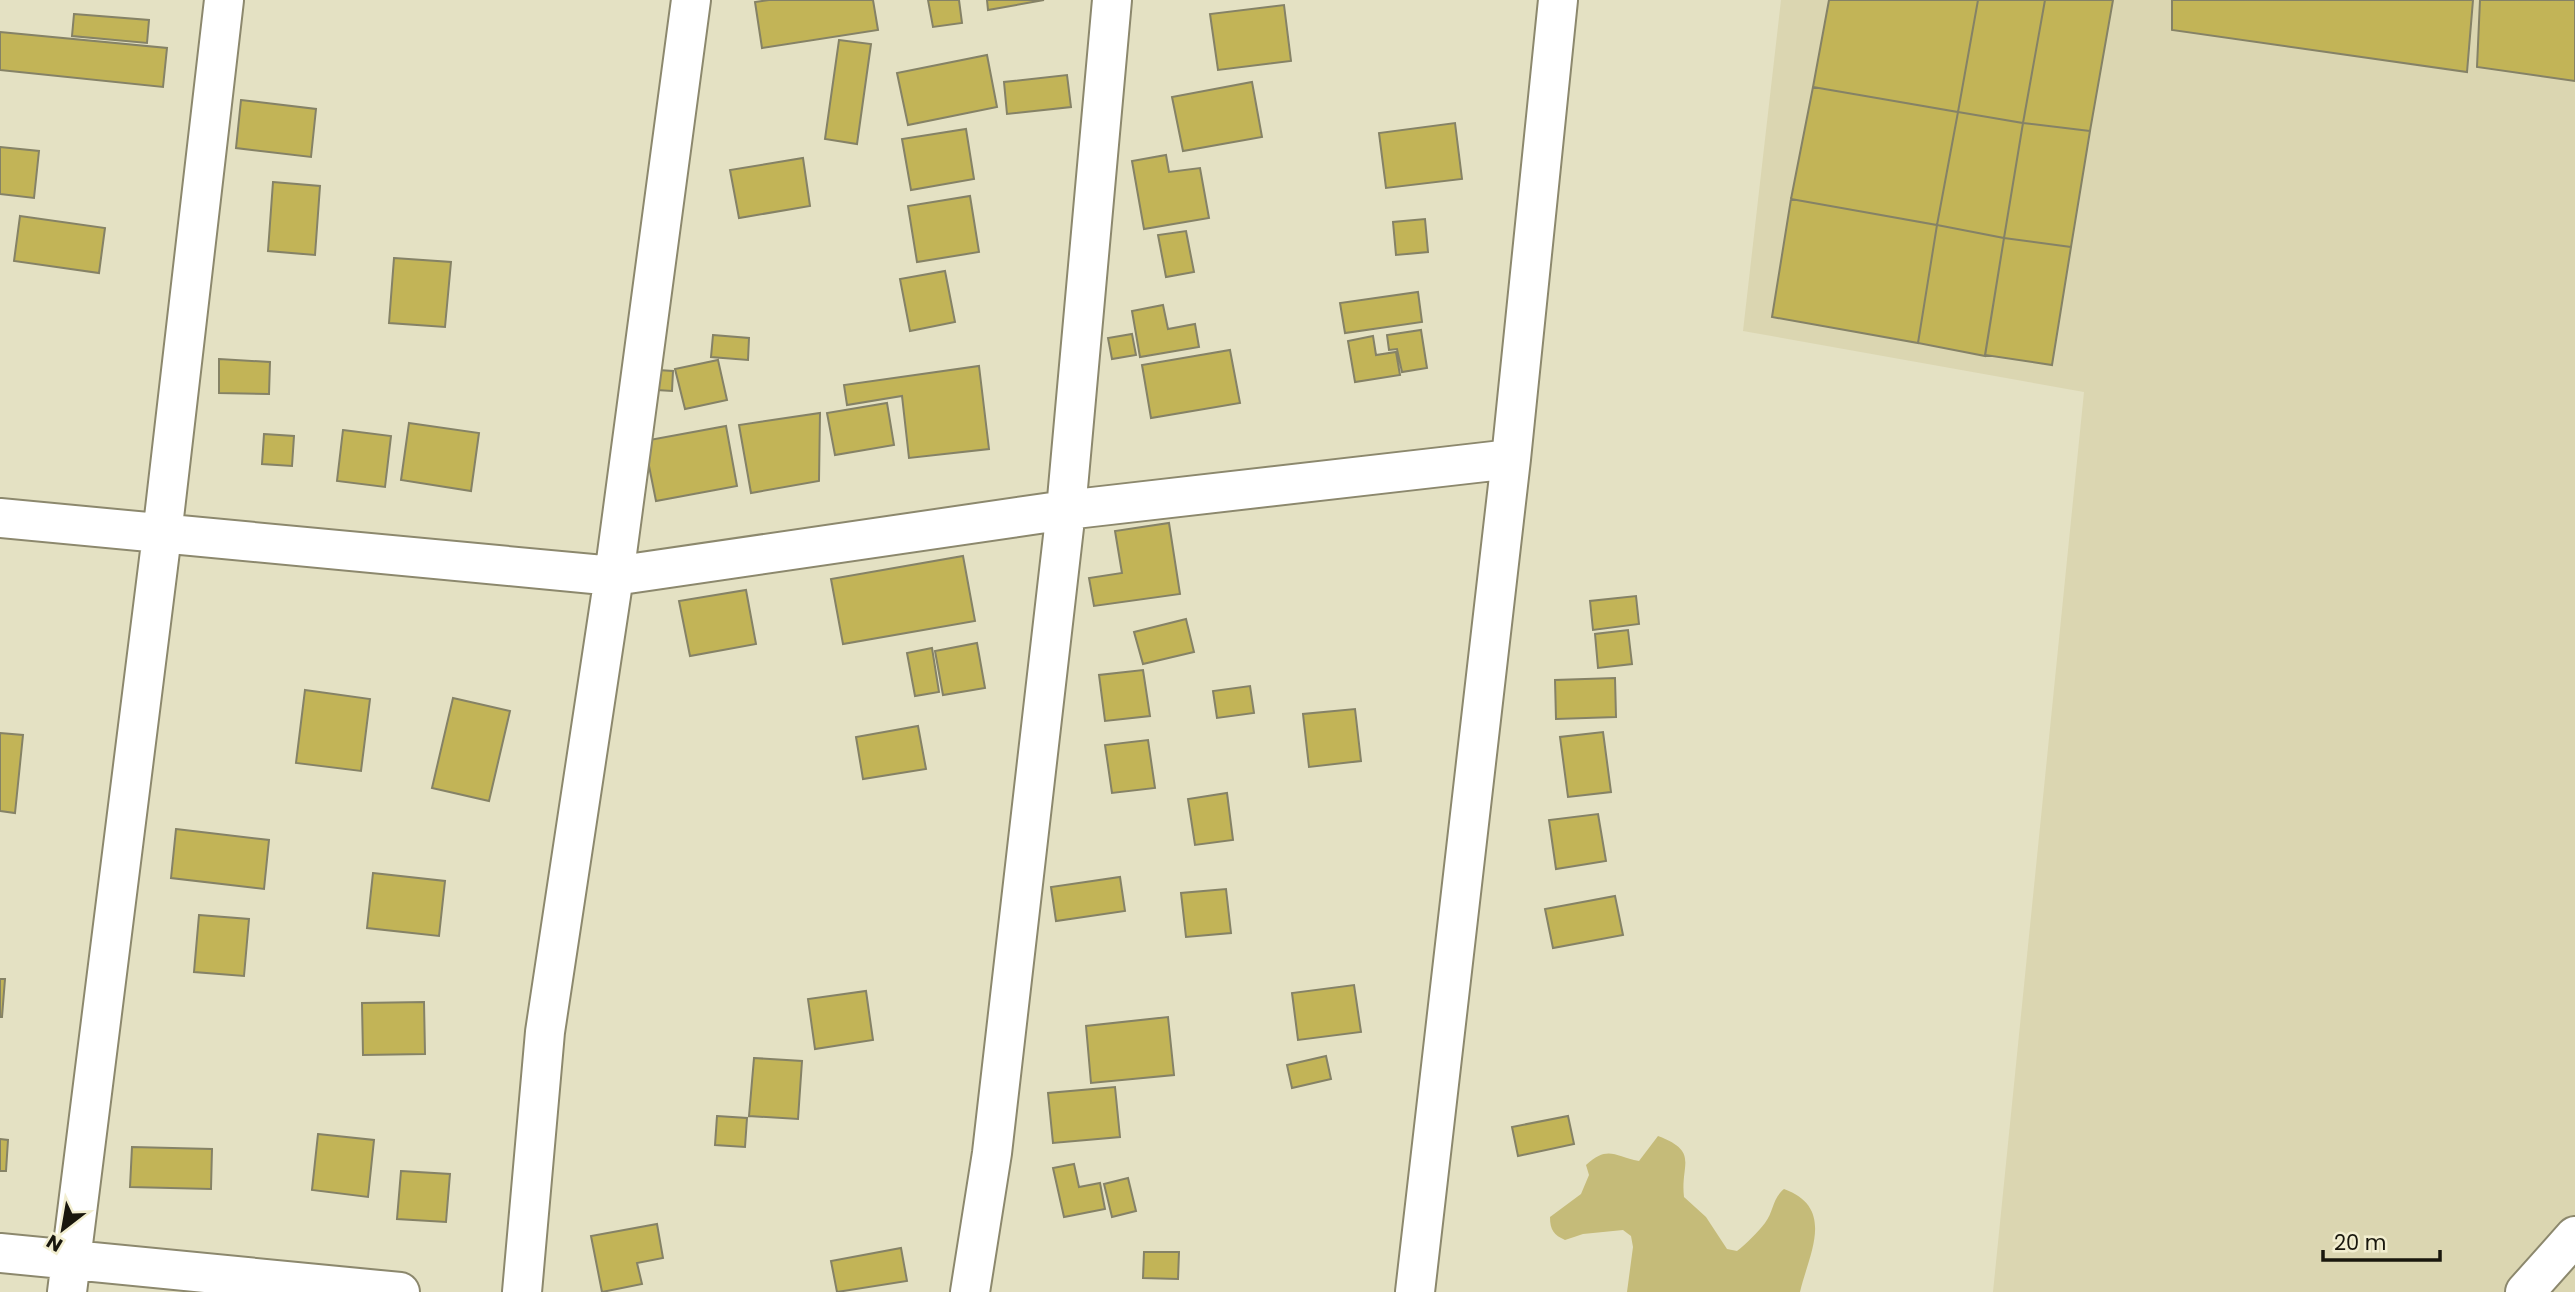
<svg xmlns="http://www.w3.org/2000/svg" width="2575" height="1292" font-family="Poppins,sans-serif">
  <rect width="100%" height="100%" fill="#e4e1c3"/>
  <path fill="#dbd6b1" d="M1781,0H2575V1292H1993L2084,392L1743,331Z"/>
  <path fill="#c5bb79" d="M1658,1136C1700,1152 1680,1164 1684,1197L1706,1217L1727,1249L1737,1251C1746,1244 1758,1232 1765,1223C1774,1211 1772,1199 1784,1189C1837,1208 1808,1256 1800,1292H1627L1633,1247L1631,1236L1623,1230L1583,1234L1565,1240C1554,1235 1550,1230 1550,1217L1581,1194L1589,1175L1586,1165C1608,1145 1614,1156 1639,1161Z"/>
  <path fill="#c2b457" stroke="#858266" stroke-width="2" d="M769,0H873L878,30L762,48L755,2Z
    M928,0H959L962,23L933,27Z
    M987,0H1044L988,10Z
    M1829,0H1978L1958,112L1813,87Z
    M1978,0H2045L2023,123L1958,112Z
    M2045,0H2113L2090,131L2023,123Z
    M2172,0H2473L2467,72L2172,30Z
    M2480,0H2575V81L2477,67Z
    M1284,5L1291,61L1218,70L1210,14Z
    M74,14L149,20L147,43L72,36Z
    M0,32L167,48L163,87L0,70Z
    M839,40L871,44L857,144L825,139Z
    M987,55L997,107L908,125L897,73Z
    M1067,75L1071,107L1007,114L1004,82Z
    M1252,82L1262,137L1183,151L1172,97Z
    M1813,87L1958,112L1937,225L1791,199Z
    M241,100L316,109L311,157L236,148Z
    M1958,112L2023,123L2004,238L1937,225Z
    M1455,123L1462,179L1386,188L1379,133Z
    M2023,123L2090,131L2071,247L2004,238Z
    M966,129L974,179L911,190L902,139Z
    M0,147L39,151L34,198L0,194Z
    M1166,155L1169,172L1200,168L1209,218L1144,229L1132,161Z
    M803,158L810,206L739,218L730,170Z
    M273,182L320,186L315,255L268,251Z
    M970,196L979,252L917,262L908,206Z
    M1791,199L1937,225L1918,343L1772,317Z
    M20,216L105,228L99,273L14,261Z
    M1425,219L1428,252L1396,255L1393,222Z
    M1937,225L2004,238L1985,356L1918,343Z
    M1186,231L1194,272L1166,277L1158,235Z
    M2004,238L2071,247L2052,365L1985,355Z
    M394,258L451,262L445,327L389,323Z
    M945,271L955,322L910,331L900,279Z
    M1418,292L1422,322L1345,333L1340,303Z
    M1163,305L1168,329L1195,324L1199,347L1140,357L1132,311Z
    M1421,330L1427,368L1402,372L1397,349L1389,350L1387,335Z
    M1132,334L1136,355L1112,359L1108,338Z
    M713,335L749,338L748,360L711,357Z
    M1373,336L1376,355L1396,352L1400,375L1355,382L1348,341Z
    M1230,350L1240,403L1151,418L1142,365Z
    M219,359L270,362L269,394L219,393Z
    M718,360L727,400L685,409L675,369Z
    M979,366L989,449L909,458L902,396L847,405L844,385Z
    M658,370L673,371L672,391L657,390Z
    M887,403L894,445L835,455L827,413Z
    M820,413L819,481L751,493L739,425Z
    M409,423L479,433L471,491L401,480Z
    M726,426L737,486L656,501L644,441Z
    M343,430L391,436L385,487L337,481Z
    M264,434L294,436L292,466L262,464Z
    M1169,523L1180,594L1094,606L1089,578L1122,573L1115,531Z
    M963,556L975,621L843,644L831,579Z
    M746,590L756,644L690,656L679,601Z
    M1636,596L1639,624L1593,630L1590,601Z
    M1186,619L1194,652L1143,664L1134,632Z
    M1628,630L1632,664L1598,668L1595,634Z
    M977,643L985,688L943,695L935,651Z
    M932,648L939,692L915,696L907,653Z
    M1143,670L1150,716L1105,721L1099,675Z
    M1615,678L1616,717L1556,719L1555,680Z
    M1250,686L1254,713L1217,718L1213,691Z
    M305,690L370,699L361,771L296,763Z
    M453,698L510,711L489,801L432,788Z
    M1355,709L1361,761L1309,767L1303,714Z
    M918,726L926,769L863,779L856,737Z
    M1603,732L1611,792L1568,797L1560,737Z
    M0,733L23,735L15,813L0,811Z
    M1148,740L1155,788L1112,793L1105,745Z
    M1227,793L1233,840L1195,845L1188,799Z
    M1598,814L1606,861L1556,869L1549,820Z
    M176,829L269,840L264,889L171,878Z
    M373,873L445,881L439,936L367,928Z
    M1120,877L1125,911L1056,921L1051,887Z
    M1226,889L1231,933L1186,937L1181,893Z
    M1615,896L1623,935L1553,948L1545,909Z
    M199,915L249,919L244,976L194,972Z
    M0,979H5L2,1017H0Z
    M1354,985L1361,1032L1298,1040L1292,993Z
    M866,991L873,1040L815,1049L808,999Z
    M424,1002L425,1054L363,1055L362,1003Z
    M1168,1017L1174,1075L1091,1083L1086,1026Z
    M1326,1056L1331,1079L1292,1088L1287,1065Z
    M754,1058L802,1061L798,1119L749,1116Z
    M1115,1087L1120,1137L1053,1143L1048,1093Z
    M717,1116L747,1118L745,1147L715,1145Z
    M1568,1116L1574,1144L1518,1156L1512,1127Z
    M318,1134L374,1140L368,1197L312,1190Z
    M0,1139L8,1140L6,1171H0Z
    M132,1147L212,1149L211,1189L130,1187Z
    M1074,1164L1079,1187L1100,1183L1105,1209L1064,1217L1053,1168Z
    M401,1171L450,1174L446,1222L397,1219Z
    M1128,1178L1136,1211L1112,1217L1104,1184Z
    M657,1224L663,1258L637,1263L642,1284L602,1292L591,1236Z
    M901,1248L907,1281L837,1292L831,1261Z
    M1144,1252H1179L1178,1279L1143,1278Z"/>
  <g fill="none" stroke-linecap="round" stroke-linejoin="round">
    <g stroke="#8c886d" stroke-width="42">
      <path id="minor" d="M691,0L614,576L1066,510L1511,459
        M0,518L614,576L545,1032L522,1292
        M0,1253L400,1292
        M67,1292L162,535L224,0
        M970,1292L992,1153L1066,510L1112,0
        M1415,1292L1511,459L1558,0
        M2525,1292L2575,1236"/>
    </g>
    <use href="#minor" stroke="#fff" stroke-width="38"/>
  </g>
  <g transform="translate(63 1229) rotate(211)" stroke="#f2eed0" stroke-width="5" paint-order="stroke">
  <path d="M0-5L12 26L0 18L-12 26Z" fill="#19170d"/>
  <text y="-10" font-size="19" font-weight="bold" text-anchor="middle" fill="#19170d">N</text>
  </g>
  <path d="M2323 1250v10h117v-10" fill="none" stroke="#19170d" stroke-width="3.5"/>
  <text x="2334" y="1250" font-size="21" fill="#19170d" stroke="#f2eed0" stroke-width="5" paint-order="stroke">20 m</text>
</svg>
